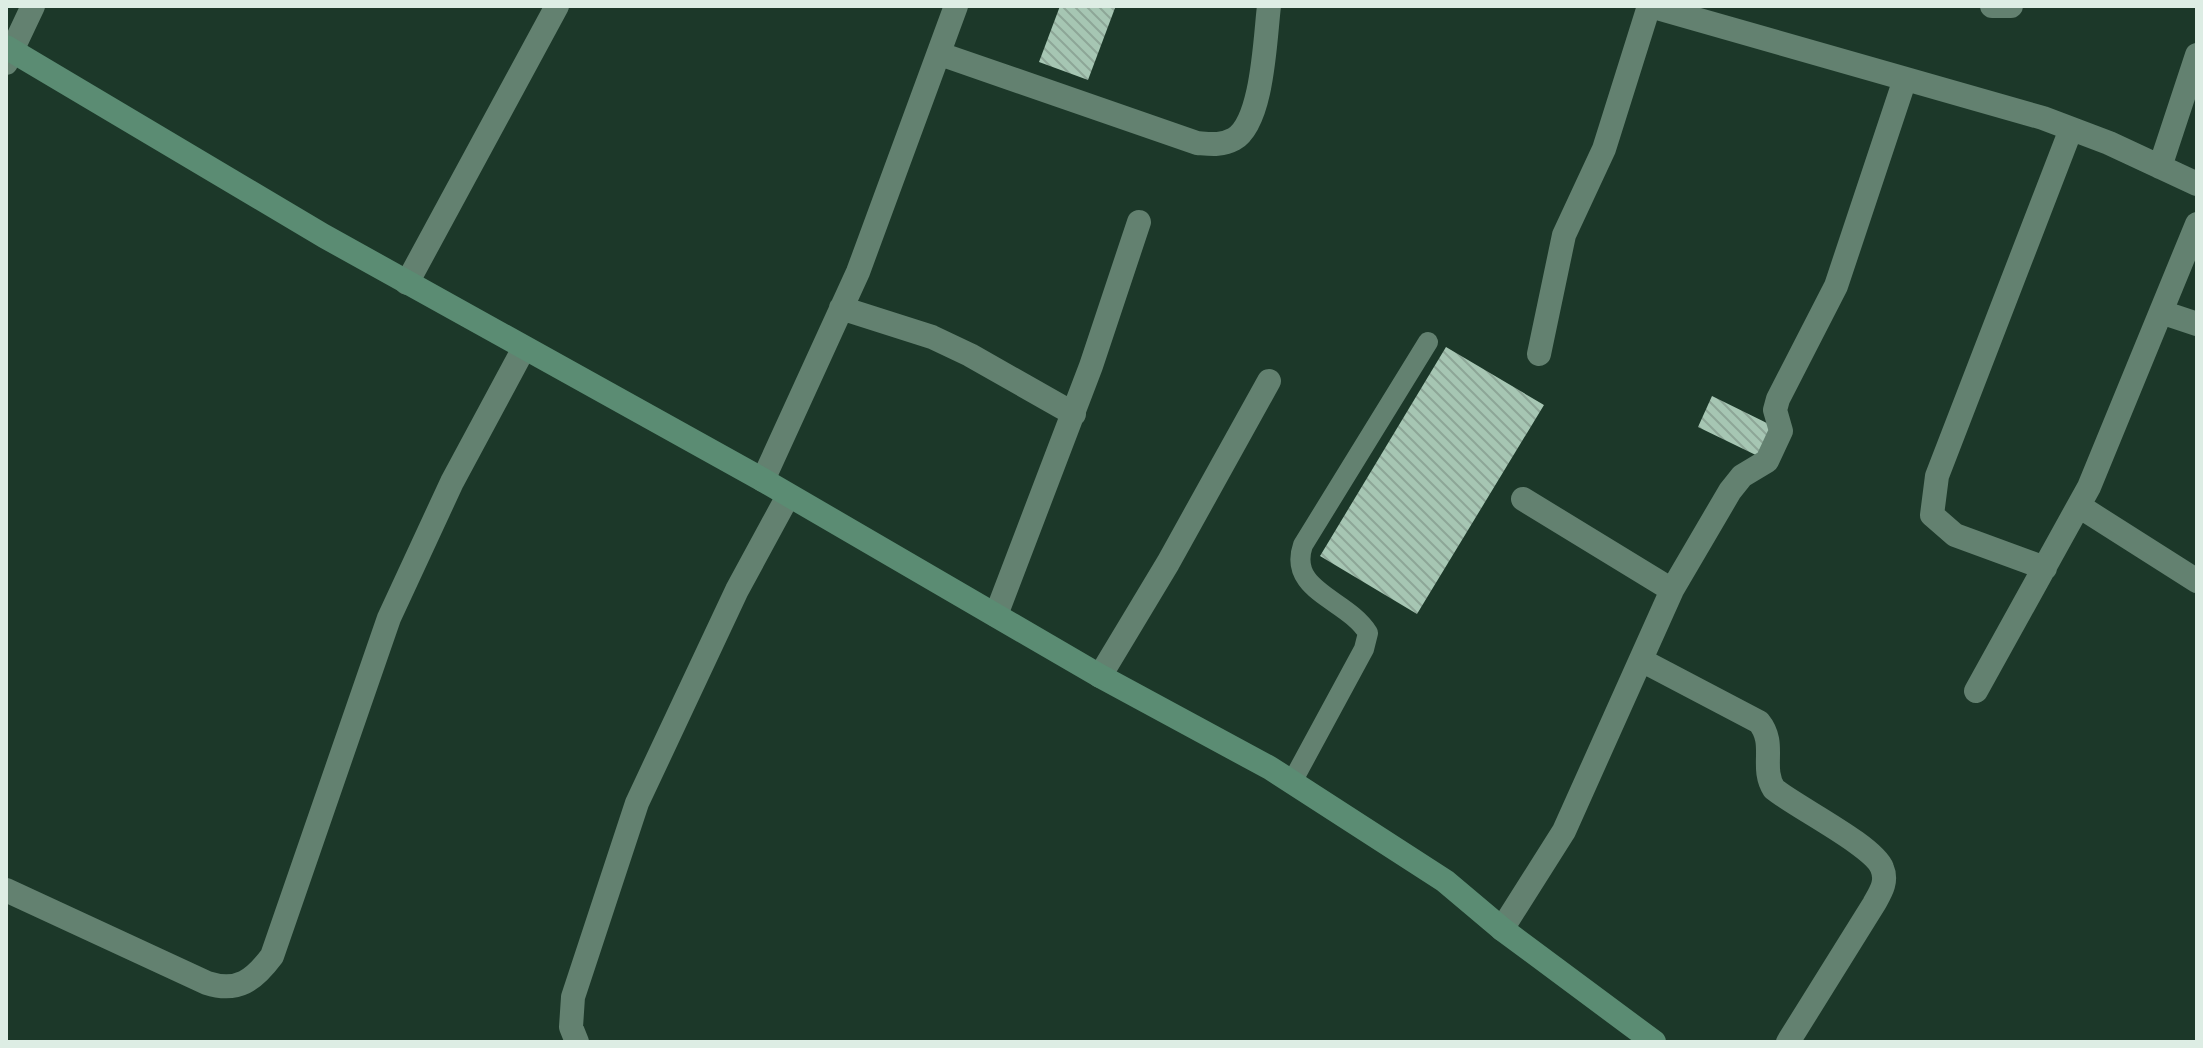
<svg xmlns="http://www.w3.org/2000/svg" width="2203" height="1048" font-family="'Open Sans',sans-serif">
  <defs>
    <pattern id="building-back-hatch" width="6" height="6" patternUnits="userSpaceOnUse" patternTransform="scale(2)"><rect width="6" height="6" fill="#a6c6b3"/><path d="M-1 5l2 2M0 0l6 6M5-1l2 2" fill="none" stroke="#8da697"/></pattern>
  </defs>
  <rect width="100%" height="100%" fill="#1c3829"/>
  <path fill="url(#building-back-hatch)" d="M1060,6L1115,8L1088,80L1039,62Z
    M1446,347L1544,405L1417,614L1320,556Z
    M1712,396L1779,429L1764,459L1698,427Z"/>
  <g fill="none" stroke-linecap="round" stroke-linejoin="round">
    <path stroke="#638170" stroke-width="20" d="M1292,782L1364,649L1368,633C1347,599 1287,591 1303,545L1428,342"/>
    <path stroke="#638170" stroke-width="24" d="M1650,6L2043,118L2109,143L2197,184
      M1992,6H2011
      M940,54L1197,143C1210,144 1221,146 1234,139C1263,122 1265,38 1269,6
      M6,63L33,6
      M2160,167L2197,55
      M407,283L557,6
      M841,308L932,337L970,355L1074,414
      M2161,312L2197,324
      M1539,354L1564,235L1604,149L1649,6
      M763,480L858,272L956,6
      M1523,499L1672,590
      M2079,506L2197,581
      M2045,568L1955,535L1932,515L1937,476L2071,129
      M996,615L1091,366L1139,222
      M1641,660L1759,722C1777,744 1760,767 1774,789C1796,807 1874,846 1882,868C1888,882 1880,893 1874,904L1788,1042
      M1100,676L1168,563L1269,381
      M1976,691L2089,487L2197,224
      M6,890L207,983C238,993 254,980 272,956L389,618L452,482L524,348
      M1502,929L1564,831L1672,590L1730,491L1742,476L1767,461L1781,431L1775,410L1778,399L1836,286L1905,79
      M577,1042L571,1027L573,997L637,803L737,590L788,496"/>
    <path stroke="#5b8c73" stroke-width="24" d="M6,47L324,236L763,480L1100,676L1270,768L1445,881L1502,929L1654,1042"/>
  </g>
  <rect width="2203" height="1048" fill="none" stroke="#ddede4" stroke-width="16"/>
</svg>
